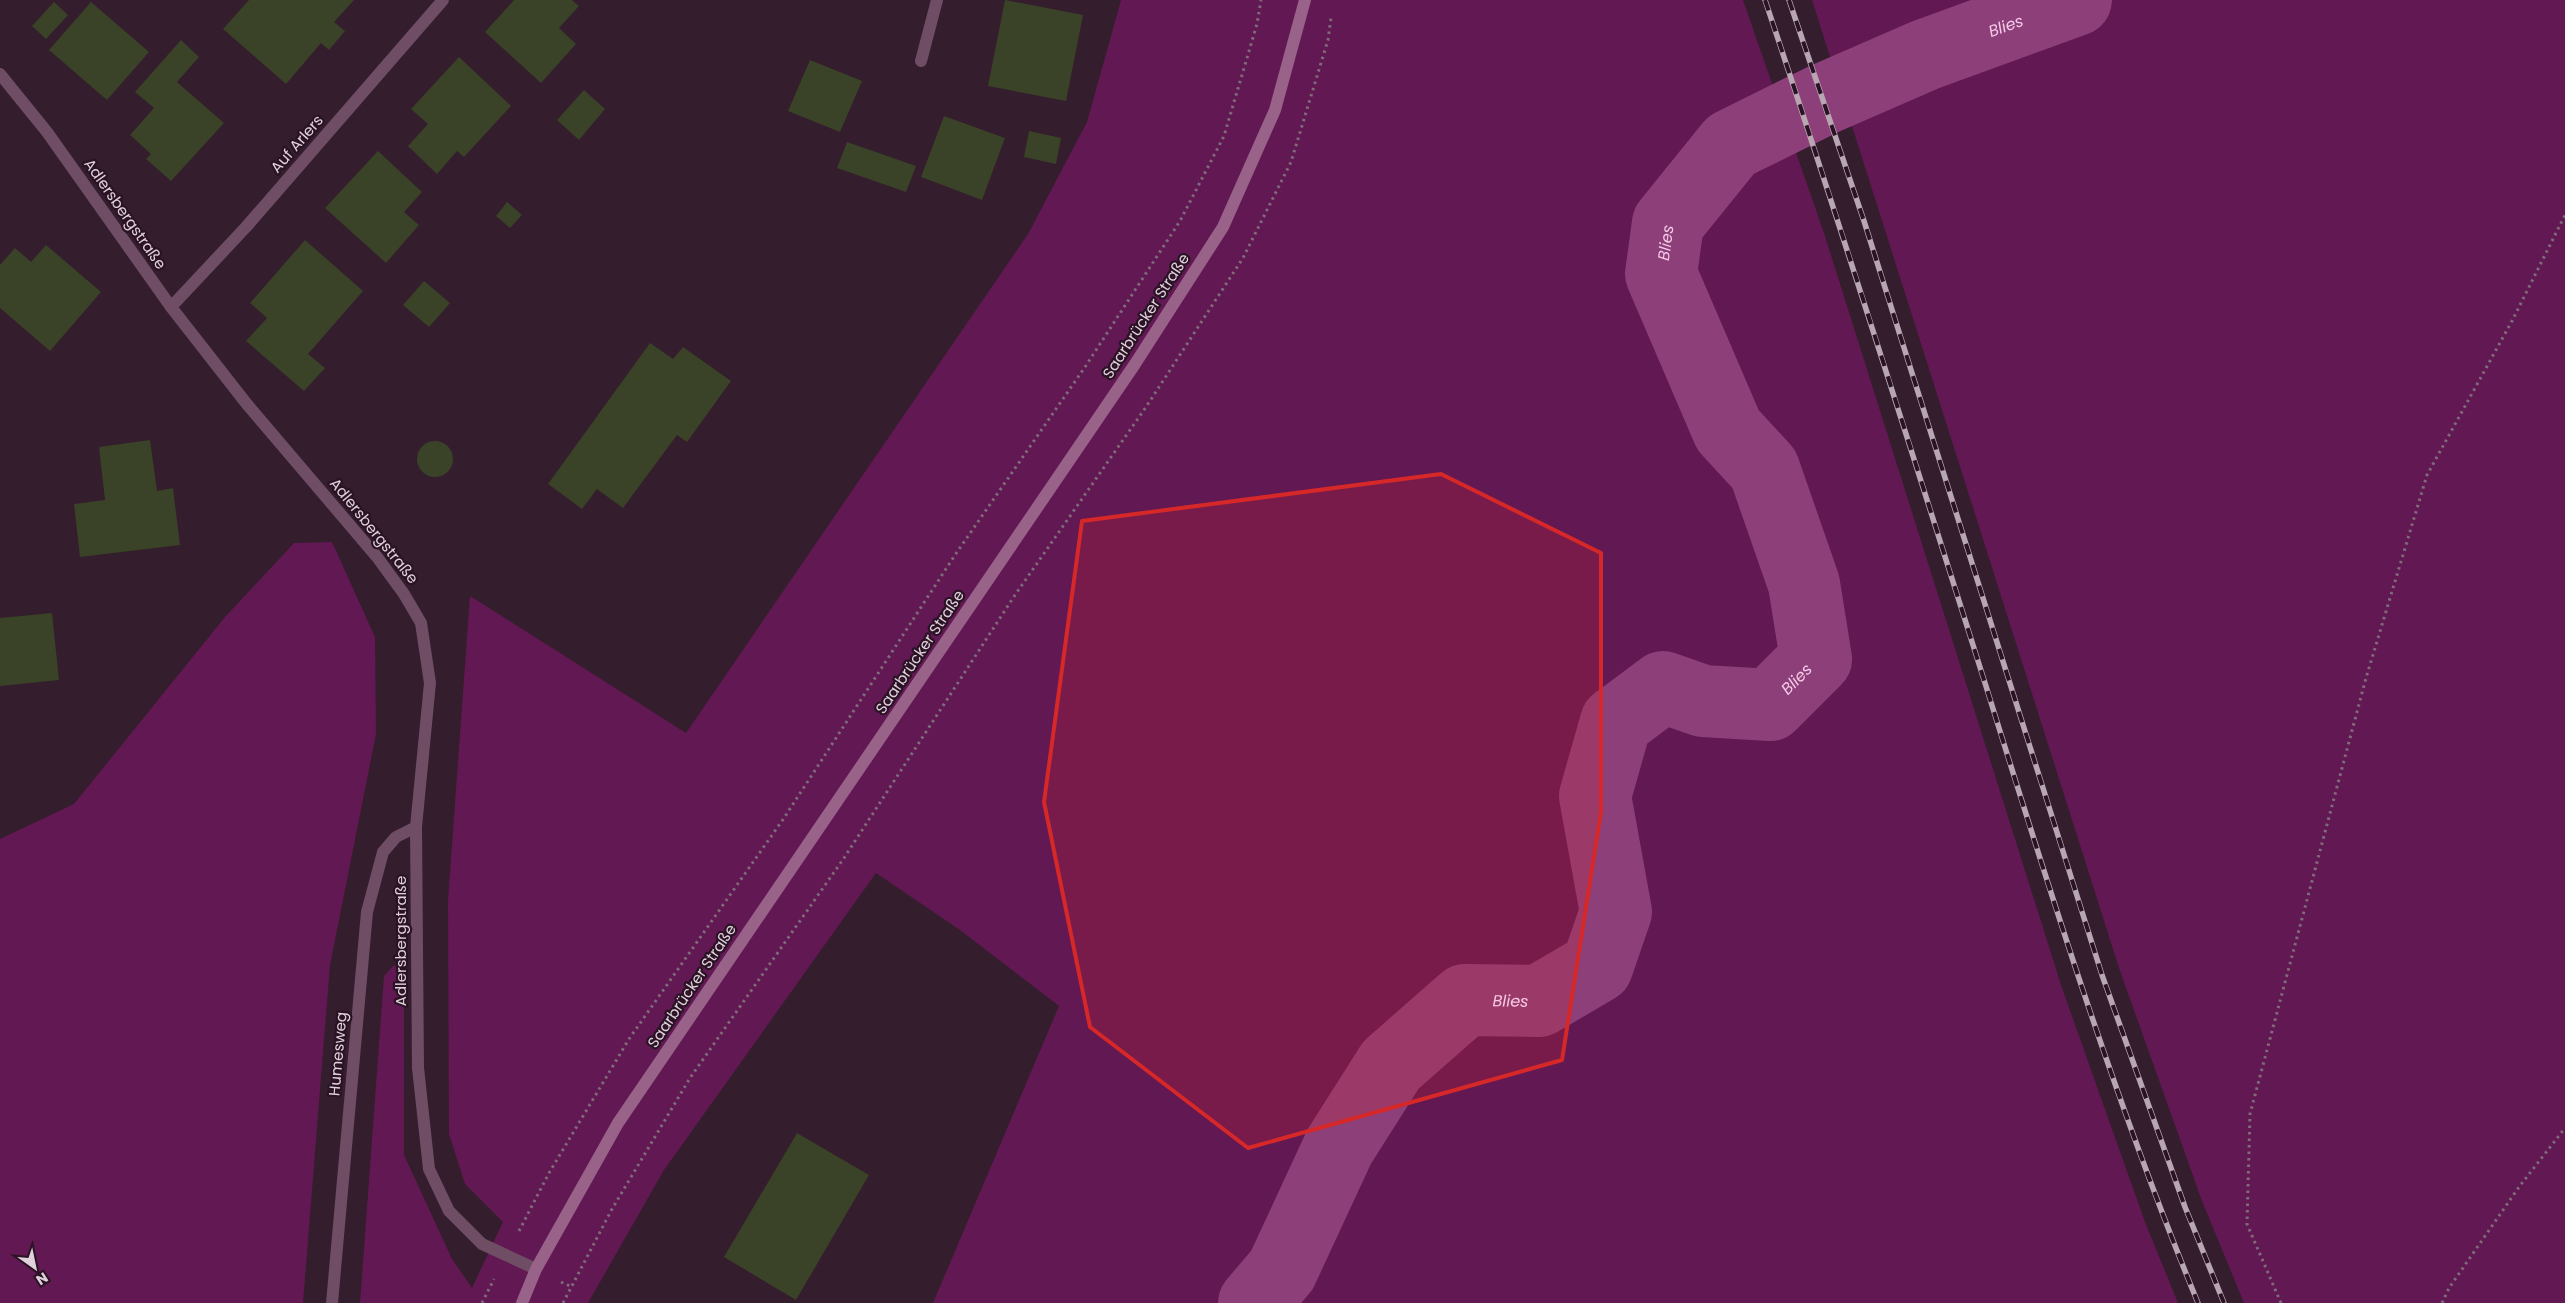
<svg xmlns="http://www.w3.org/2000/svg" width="2565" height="1303" font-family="Poppins,sans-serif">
  <rect width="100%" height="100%" fill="#341d2d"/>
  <path fill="#621853" d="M1121,0H1743L1824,233L2062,988L2145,1222L2178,1303H933L1059,1006L960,930L876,873L664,1170L588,1303H360L384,976L394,965L404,974V1155L452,1259L472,1288L503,1222L465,1184L449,1134L448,900L470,596L686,733L1028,234L1087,122Z
    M1812,0H2565V1303H2244L2202,1201L2119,968Z
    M332,542L375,637L376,734L330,965L303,1303H0V839L74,804L225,617L294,543Z"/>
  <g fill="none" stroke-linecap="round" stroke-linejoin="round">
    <path stroke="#8c3f79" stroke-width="72" id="s1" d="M1254,1303L1282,1270L1339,1147L1391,1065L1465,1000L1539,1001L1597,967L1616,912L1595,796L1616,722L1663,687L1703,701L1770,705L1816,659L1804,584L1764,469L1728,430L1661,274L1668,223L1731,145L1824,99L1925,55L2076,0"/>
  </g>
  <path fill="#3a4227" d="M249,0H354L334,22L345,31L329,50L321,43L286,84L223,29Z
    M514,0H572L579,6L559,28L576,44L541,83L485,32Z
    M1005,0L1083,15L1066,101L988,86Z
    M54,2L68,15L46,39L32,26Z
    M91,2L149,52L107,100L49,50Z
    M181,40L199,57L177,82L224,123L171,181L146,159L151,154L130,135L154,108L135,92Z
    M459,57L511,106L464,157L457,151L437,174L408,146L428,124L411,109Z
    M810,60L862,81L840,132L788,111Z
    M584,90L605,109L579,140L557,120Z
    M944,116L1005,138L982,200L921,177Z
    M1029,131L1061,138L1056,164L1024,157Z
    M847,142L916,166L906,192L837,168Z
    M378,151L422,192L404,212L419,225L386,263L325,208Z
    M507,202L522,215L510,228L496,216Z
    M305,240L363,291L308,354L325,368L304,391L246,341L267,318L250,303Z
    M46,245L101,292L50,351L0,308V265L15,248L31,262Z
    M424,281L450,303L429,327L403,305Z
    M650,343L673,359L683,347L731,381L687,442L677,435L623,508L597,489L582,509L548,484Z
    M150,440L157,491L173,488L180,545L80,557L74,504L105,500L99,447Z
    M417 459a18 18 0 1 1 36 0a18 18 0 1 1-36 0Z
    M52,613L59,680L0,686V618Z
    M797,1133L869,1175L796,1300L724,1257Z"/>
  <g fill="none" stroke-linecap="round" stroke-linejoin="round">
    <path stroke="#7f6b79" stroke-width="3" stroke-dasharray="2.5 4" stroke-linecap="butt" d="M519,1231L549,1173L629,1039L784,818L955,555L1085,367L1180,221L1224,136L1257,24L1261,0
      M561,1282L572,1287
      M482,1303L494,1279
      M563,1303L612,1209L690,1078L844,858L1015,595L1146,407L1243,258L1291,162L1328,40L1331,18
      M2281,1303L2247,1224L2250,1114L2366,678L2427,475L2512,321L2565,215
      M2442,1303L2449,1288L2519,1187L2565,1128"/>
    <path stroke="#6f4d65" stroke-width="12" d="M332,1303L367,912L383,852L396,837L416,827"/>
    <path stroke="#6f4d65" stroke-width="12" d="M921,61L937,0
      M0,74L47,132L171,307L246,403L377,557L404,594L421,623L430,683L416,827L418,1068L429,1169L449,1211L482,1244L536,1269
      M171,307L246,227L443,0"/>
    <path stroke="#986289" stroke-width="12" d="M522,1303L536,1269L618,1123L1135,364L1223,227L1275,110L1305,0"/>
    <g stroke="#b8a6b2" stroke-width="5.5">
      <path id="rail" d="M1765,0C1841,227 1913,455 1985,683C2050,892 2115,1101 2198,1303
        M1789,0L1864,221L2102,975L2185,1207L2224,1303"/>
    </g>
    <use href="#rail" stroke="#291324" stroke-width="4" stroke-dasharray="11" stroke-linecap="butt"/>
  </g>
  <path fill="#d62828" fill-opacity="0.2" stroke="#d62828" stroke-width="4" stroke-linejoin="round" d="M1441,474L1601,553V812L1562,1060L1248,1148L1090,1027L1044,802L1082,521Z"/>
  <g text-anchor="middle" stroke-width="4.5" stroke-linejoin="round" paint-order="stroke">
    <g font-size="15" fill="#e1d1dc" stroke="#291324">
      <text transform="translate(297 144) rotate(-49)" y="5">Auf Arlers</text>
      <text transform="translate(125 214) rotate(55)" y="5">Adlersbergstraße</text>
      <text transform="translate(1146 316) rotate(-57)" y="5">Saarbrücker Straße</text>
      <text transform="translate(374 531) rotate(51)" y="5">Adlersbergstraße</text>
      <text transform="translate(920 652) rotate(-56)" y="5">Saarbrücker Straße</text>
      <text transform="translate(401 941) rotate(-90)" y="5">Adlersbergstraße</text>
      <text transform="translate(692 986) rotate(-56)" y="5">Saarbrücker Straße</text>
      <text transform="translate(338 1054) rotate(-85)" y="5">Humesweg</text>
    </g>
    <g font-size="16" font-style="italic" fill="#f5c9e7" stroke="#291324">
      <text dy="6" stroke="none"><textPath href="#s1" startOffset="1874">Blies</textPath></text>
      <text dy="6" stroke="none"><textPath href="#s1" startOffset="1454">Blies</textPath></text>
      <text dy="6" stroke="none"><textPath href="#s1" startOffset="974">Blies</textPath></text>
      <text dy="6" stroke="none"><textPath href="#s1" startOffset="420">Blies</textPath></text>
    </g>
  </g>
  <g transform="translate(35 1268) rotate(147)" stroke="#291324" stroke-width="4" paint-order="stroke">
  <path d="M0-4L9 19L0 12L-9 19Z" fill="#e1d1dc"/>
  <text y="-8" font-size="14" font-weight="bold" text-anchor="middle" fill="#e1d1dc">N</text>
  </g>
</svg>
